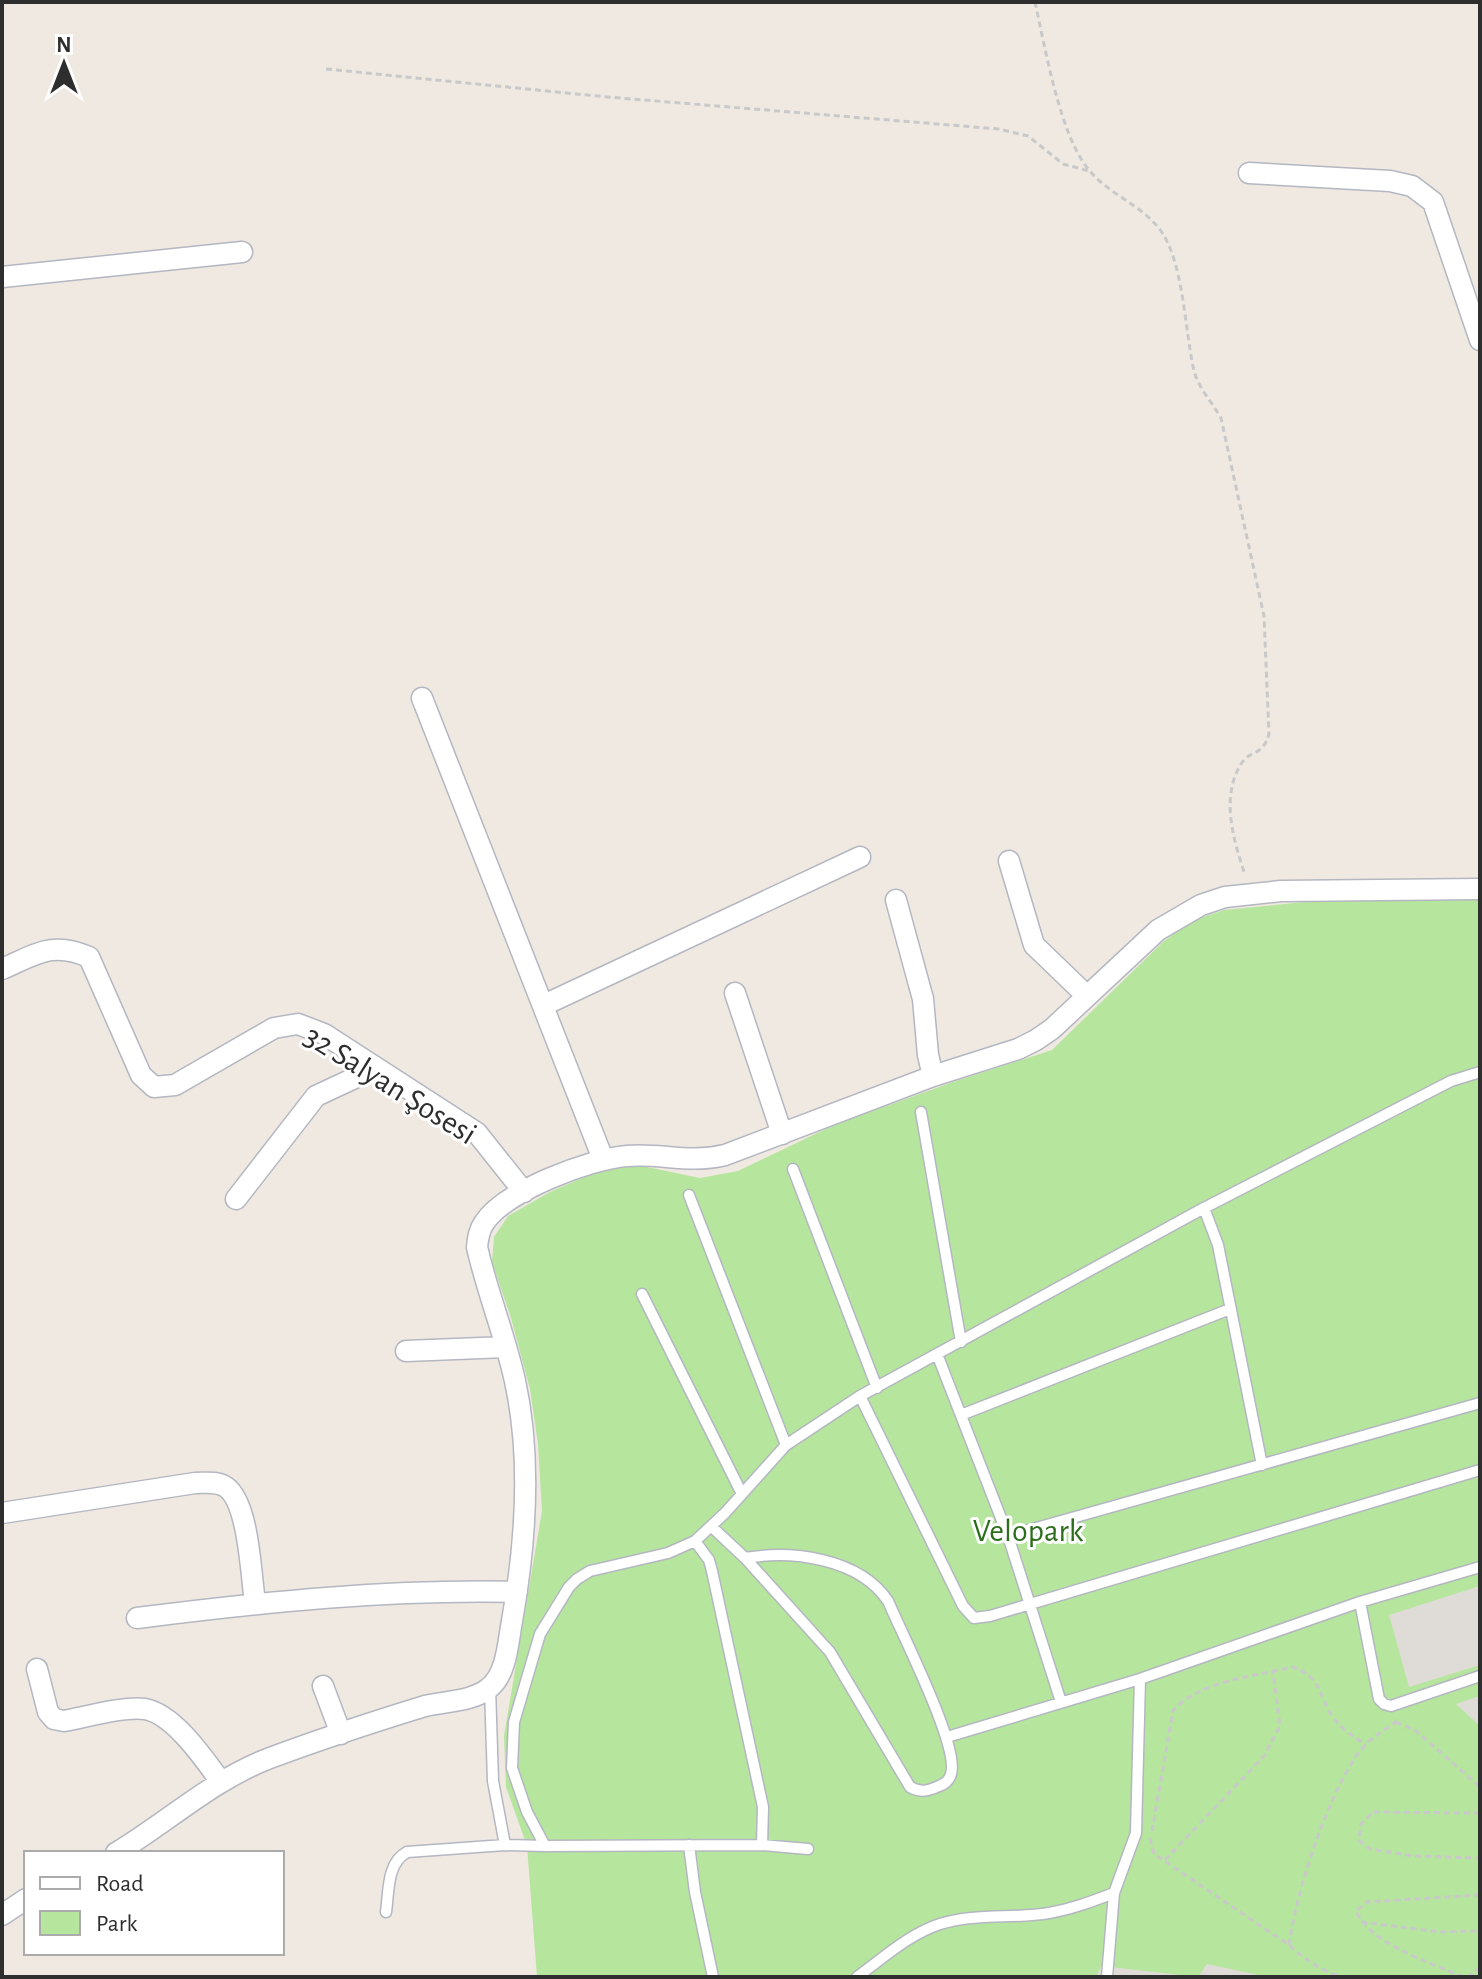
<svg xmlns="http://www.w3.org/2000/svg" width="1482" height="1979" font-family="'Alegreya Sans',sans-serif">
  <rect width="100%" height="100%" fill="#efe9e1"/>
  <path fill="#b6e59e" d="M1480,898V1977H537L527,1846L506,1787L504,1736L542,1511L538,1444L530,1389L511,1318L492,1262L494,1237L508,1216L550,1192L600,1170L642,1166L700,1178L738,1171L834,1125L953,1082L1052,1050L1164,941L1194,920L1224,910L1304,902Z"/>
  <path fill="#dfdcd8" d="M1480,1586V1665L1409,1687L1389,1615Z
    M1480,1696V1726L1456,1704Z
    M1207,1964L1267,1977H1096L1101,1966L1198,1977Z"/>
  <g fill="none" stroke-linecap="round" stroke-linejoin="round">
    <g stroke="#b4b7c1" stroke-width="13">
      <path id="lane" d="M921,1112L961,1342
        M793,1169L877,1388
        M689,1195L786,1445
        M1204,1208L1218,1245L1262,1465
        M642,1294L742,1494
        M937,1354L1008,1536L1061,1702
        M860,1396L963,1606L974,1618L990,1616L1480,1470
        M961,1415L1230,1309
        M712,1527L745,1558L830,1652L910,1787C921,1793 928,1791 939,1786C945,1784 949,1781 951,1774C960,1747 901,1632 888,1601C859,1558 792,1550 745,1558
        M1008,1536L1480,1403
        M695,1541L709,1560L712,1571L763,1807L762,1845
        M1360,1602L1379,1699L1384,1704L1391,1706L1480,1676
        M490,1688L493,1781L505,1845
        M947,1737L1140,1679L1360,1602L1480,1567
        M689,1845L695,1892L713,1977
        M808,1849L762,1845L545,1846L527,1812L512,1768L514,1722L540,1634L569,1587L577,1579L590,1571L668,1553L695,1541L725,1513L786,1445L860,1396L1204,1208L1451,1081L1480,1072
        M386,1912C389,1890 387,1863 407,1852L505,1845L545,1846
        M857,1977C882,1959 909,1934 940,1924C975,1913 1013,1919 1049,1913C1072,1909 1093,1901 1114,1893
        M1107,1977L1114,1893L1136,1833L1140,1679"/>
    </g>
    <g stroke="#b4b7c1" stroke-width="23">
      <path id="street" d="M1249,173L1390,181L1412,186L1433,202L1480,340
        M2,277L242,252
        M422,698L603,1159
        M1009,861L1034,945L1087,996
        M896,900L923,999L928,1055L933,1076
        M2,969C37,954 52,941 89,957L141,1075L154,1087L175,1085L274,1028L298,1024L324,1034L477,1133L524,1192
        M735,993L782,1134
        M544,1005L860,857
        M236,1199L316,1096L376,1068
        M406,1351L506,1347
        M2,1513L195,1483C206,1483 217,1481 226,1487C249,1503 251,1576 255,1603
        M137,1618C262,1602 391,1589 517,1592
        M37,1669L48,1712L54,1719L64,1721C86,1717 124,1706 145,1709C174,1714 205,1760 221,1782
        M323,1686L341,1734
        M116,1853C168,1822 212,1780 270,1758C321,1739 373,1722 425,1706C445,1701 472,1702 489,1688C507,1674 508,1642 512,1621C526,1542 532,1459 515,1381C505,1335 487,1292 477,1247C478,1238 479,1230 484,1223C505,1191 589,1159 627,1156C662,1153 688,1164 725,1155L933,1076L1018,1049L1036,1040L1052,1029L1158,930L1201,905L1225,897L1281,891L1480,889
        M2,1915L26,1899"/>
    </g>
    <path stroke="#c9c9c9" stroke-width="3" stroke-dasharray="6 4" stroke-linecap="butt" d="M1035,2C1045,47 1060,136 1089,170C1109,195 1145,206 1163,234C1184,268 1185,332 1194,371C1199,389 1212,402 1221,418L1264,616L1269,734C1262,758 1250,749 1241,764C1220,798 1234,841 1245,875
      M326,69L607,97L999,129L1028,136L1063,164L1089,171
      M1396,1722L1416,1731L1480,1787
      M1480,1813L1373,1812L1361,1824L1359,1840L1370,1849L1413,1856L1480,1858
      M1152,1831L1173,1711C1200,1680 1253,1677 1292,1667C1324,1677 1318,1699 1335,1720C1344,1730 1354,1738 1366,1744
      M1150,1838L1154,1854L1289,1945C1305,1960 1323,1972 1344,1977
      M1165,1860L1264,1756L1280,1726L1273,1672
      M1361,1922L1440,1932L1480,1931
      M1289,1945C1296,1893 1330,1783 1366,1744C1374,1736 1386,1729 1396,1722L1397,1718
      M1463,1977C1430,1962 1370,1944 1356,1911L1367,1902L1480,1895
      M1468,1977L1480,1967"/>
    <use href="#lane" stroke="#fff" stroke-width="10"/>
    <use href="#street" stroke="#fff" stroke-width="20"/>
  </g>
  <g text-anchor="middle" stroke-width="6" stroke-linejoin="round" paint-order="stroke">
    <g font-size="32" fill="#2e2e2e" stroke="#fff">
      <text transform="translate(391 1084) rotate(32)" y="11">32 Salyan Şosesi</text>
    </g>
    <g font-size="32" fill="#2c6e1b" stroke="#fff">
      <text x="1028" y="1541">Velopark</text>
    </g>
  </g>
  <rect width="1482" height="1979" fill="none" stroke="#2e2e2e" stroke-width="8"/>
  <rect x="24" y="1851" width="260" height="104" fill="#ffffff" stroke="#ababab" stroke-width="2"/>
  <rect x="40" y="1877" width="40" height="12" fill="#ffffff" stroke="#ababab" stroke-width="2"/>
  <text x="96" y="1891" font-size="24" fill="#2e2e2e">Road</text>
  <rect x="40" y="1911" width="40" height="24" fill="#b6e59e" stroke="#ababab" stroke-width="2"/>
  <text x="96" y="1931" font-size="24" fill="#2e2e2e">Park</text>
  <g transform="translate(64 64)" stroke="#ffffff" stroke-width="6" paint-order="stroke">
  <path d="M0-6L14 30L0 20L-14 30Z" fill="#2e2e2e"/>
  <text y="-12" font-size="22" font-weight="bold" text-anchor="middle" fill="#2e2e2e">N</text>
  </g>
</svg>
